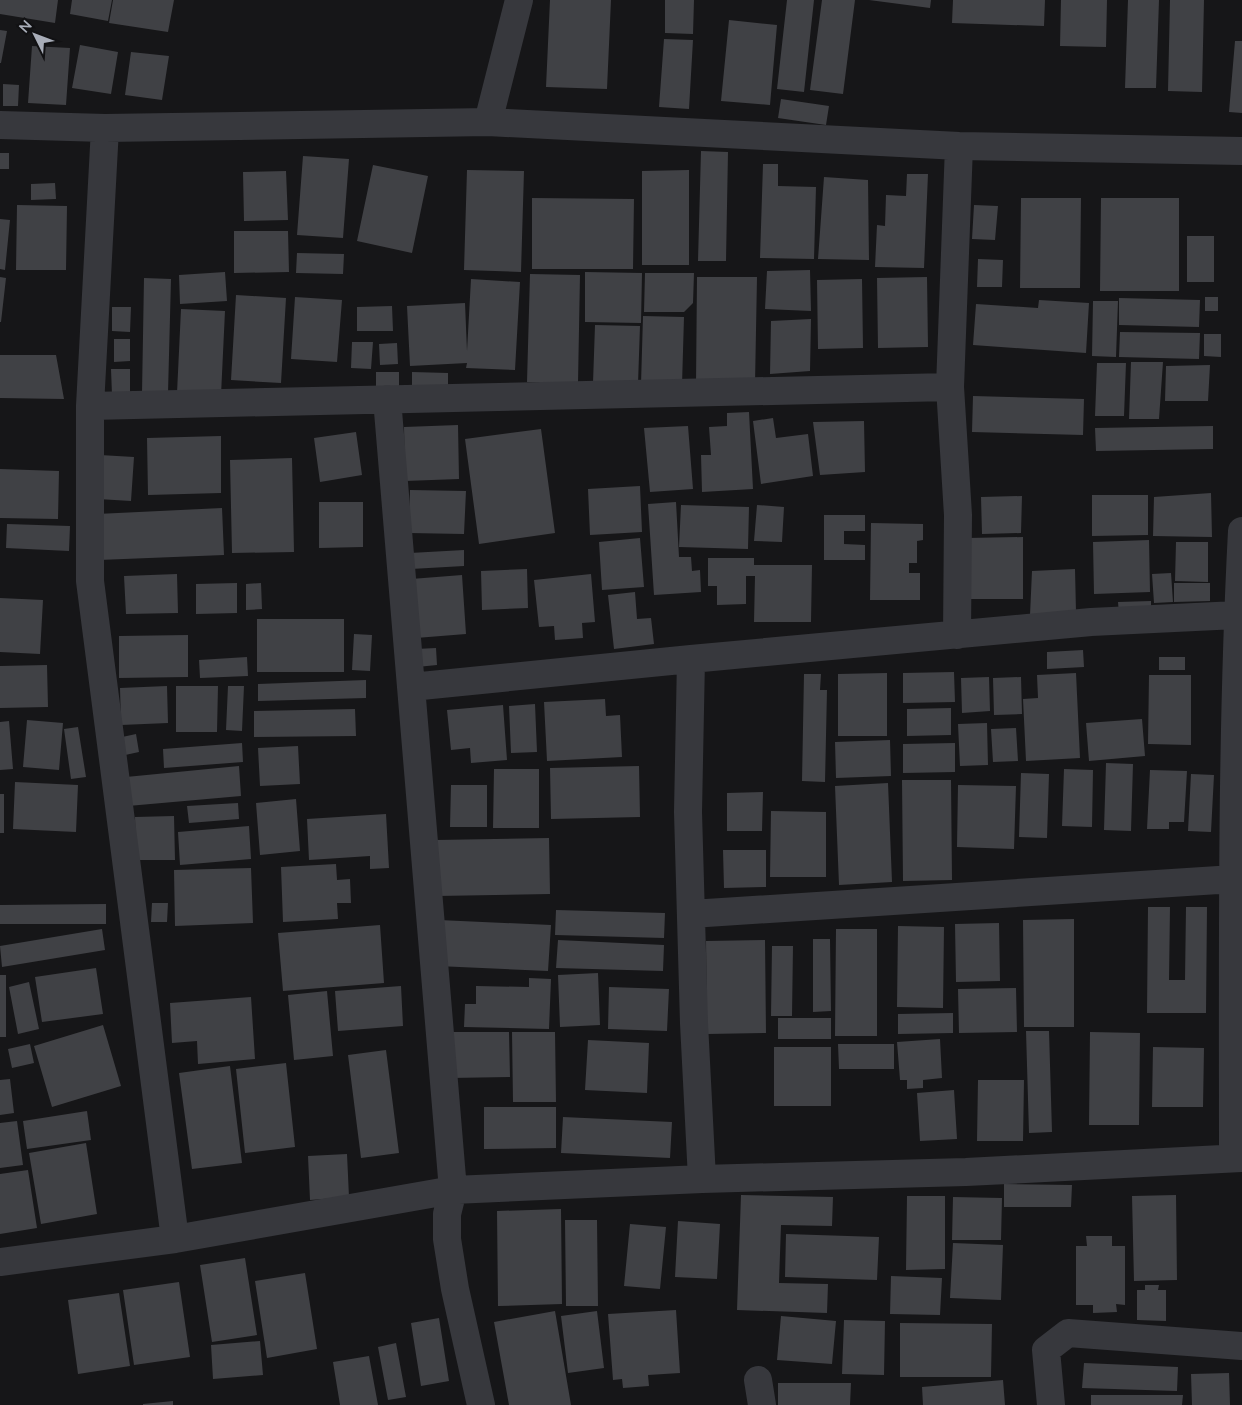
<svg xmlns="http://www.w3.org/2000/svg" width="1242" height="1405" font-family="Lato,sans-serif">
  <rect width="100%" height="100%" fill="#161618"/>
  <path fill="#404145" d="M0,0H58L55,23L0,14Z
    M72,0H112L108,21L70,14Z
    M113,0H174L168,32L109,23Z
    M550,0H611L607,89L546,87Z
    M665,0H694L693,34L665,33Z
    M787,0H814L804,92L777,89Z
    M822,0H855L843,94L810,90Z
    M869,0H931L930,8Z
    M953,0H1045L1044,26L952,23Z
    M1061,0H1107L1106,47L1060,46Z
    M1128,0H1159L1156,88H1125Z
    M1170,0H1204L1202,92L1168,91Z
    M729,20L777,25L770,105L721,101Z
    M0,30L7,31L1,63H0Z
    M664,39L693,40L689,109L659,107Z
    M1235,41H1242V113L1229,112Z
    M80,45L118,52L111,94L72,88Z
    M32,46L70,48L66,105L28,103Z
    M131,52L169,56L162,100L125,95Z
    M3,84L19,85L18,106H3Z
    M781,99L829,106L826,125L778,118Z
    M701,151L728,152L726,261H698Z
    M0,153H9V169H0Z
    M303,156L349,159L343,238L297,235Z
    M763,164H778V186L816,187L814,259L760,258Z
    M373,165L428,176L412,253L357,241Z
    M467,170L524,171L521,272L464,270Z
    M689,170V265H642V171Z
    M286,171L288,220L244,221L243,172Z
    M907,174H928L924,268L875,267L877,225L885,226L886,195L906,196Z
    M824,177L868,180L869,260L818,259Z
    M55,183L56,199L31,200V184Z
    M532,198L634,199L633,269H532Z
    M1021,198H1081L1080,288H1020Z
    M1101,198H1179V291H1100Z
    M17,205L67,206L66,270H16Z
    M974,205L998,206L995,240L972,239Z
    M0,219L10,220L5,270L0,269Z
    M234,231H288L289,272L234,273Z
    M1187,236H1214V282H1187Z
    M297,253L344,254L343,274L296,273Z
    M978,259L1003,260L1002,287H977Z
    M810,270L811,311L765,309L767,271Z
    M225,272L227,301L180,304L179,275Z
    M585,272L642,273L641,323L585,322Z
    M645,273H694L693,303L684,312H644Z
    M530,274L580,275L578,383L527,382Z
    M0,277L6,278L1,322H0Z
    M697,277H757L755,384H696Z
    M927,277L928,347L878,348L877,278Z
    M144,278L171,279L168,393H142Z
    M471,279L520,282L515,370L466,368L467,363L410,366L407,306L465,303L467,351Z
    M862,279L863,348L818,349L817,280Z
    M236,295L286,298L281,383L231,380Z
    M295,297L342,300L337,362L291,359Z
    M1205,297H1218V311H1205Z
    M1119,298L1200,300L1199,327L1119,325Z
    M1039,300L1089,303L1086,353L973,345L976,304L1038,308Z
    M1093,301H1118L1116,357L1092,356Z
    M392,306L393,331H357V307Z
    M112,307H131L130,332L112,331Z
    M181,309L225,311L221,395L177,393Z
    M643,316L684,317L682,385L641,384Z
    M811,319L810,371L770,374L771,321Z
    M595,325L640,326L638,384L593,383Z
    M1120,332L1200,333L1199,359L1119,357Z
    M1204,334H1221V357L1204,356Z
    M114,339H130V361L114,362Z
    M352,342H373L371,369L351,368Z
    M397,343L398,364L380,365L379,344Z
    M0,355H56L64,399L0,398Z
    M1131,362H1163L1159,419H1129Z
    M1097,363H1126L1124,416H1095Z
    M1210,365L1208,401H1165L1166,366Z
    M111,369H130V395H112Z
    M376,372H399V389H376Z
    M412,372L448,373V387L412,386Z
    M973,396L1084,399L1083,435L972,432Z
    M749,412L753,489L702,492L701,455H711L709,427L727,426V413Z
    M773,418L776,438L808,434L813,476L761,484L753,421Z
    M864,421L865,472L820,475L813,422Z
    M458,425L459,479L405,481L404,427Z
    M688,426L693,489L650,492L644,428Z
    M1213,426V449L1096,451L1095,428Z
    M541,429L555,533L479,544L465,439Z
    M356,432L362,475L320,482L314,438Z
    M221,436V493L148,495L147,438Z
    M100,455L134,457L131,501L98,499Z
    M292,458L294,552L232,553L230,460Z
    M0,469L59,471L58,519L0,518Z
    M640,486L642,532L590,535L588,489Z
    M410,490L466,491L464,534L409,533Z
    M1211,493L1212,537L1153,536L1154,497Z
    M1092,495H1148V535L1092,536Z
    M1022,496L1021,533L982,534L981,497Z
    M319,502H363V547L319,548Z
    M676,502L679,557H691L692,571L700,570L701,592L654,595L648,504Z
    M681,505L749,507L748,549L679,547Z
    M757,505L784,507L782,542L754,541Z
    M222,508L224,555L99,560L97,514Z
    M824,515H865V531H844V544L865,545V560H824Z
    M871,523L923,524V540L917,541V563H909V573H920V600H870Z
    M7,524L70,526L69,551L6,548Z
    M1023,537V599H966L967,538Z
    M640,538L644,587L602,590L599,542Z
    M1149,540L1150,592L1094,594L1093,542Z
    M1176,542H1208V582L1175,581Z
    M464,550V566L411,569L410,553Z
    M708,558H754V565H812L811,622H754L755,576H746V604L717,605V586H708Z
    M527,569L528,608L482,610L481,571Z
    M1075,569L1076,612L1030,615L1032,571Z
    M1171,573L1173,602L1154,603L1152,574Z
    M177,574L178,613L126,614L124,576Z
    M591,574L595,622L582,623L583,638L555,640L554,626L539,627L534,580Z
    M462,575L466,634L416,638L411,579Z
    M237,583V613L196,614V584Z
    M261,583L262,609L246,610V584Z
    M1174,583H1210V601L1174,602Z
    M635,592L637,619L651,618L654,644L614,649L608,595Z
    M0,598L43,600L40,654L0,652Z
    M1151,601V613L1119,614L1118,602Z
    M257,619H344V672H257Z
    M354,634L372,635L370,671L352,670Z
    M188,635V677L119,678V636Z
    M436,648L437,665L417,667L416,649Z
    M1083,650L1084,667L1047,669V652Z
    M247,657L248,676L200,678L199,660Z
    M1159,657H1185V670H1159Z
    M47,665L48,707L0,708V666Z
    M954,672L955,702L903,703V673Z
    M887,673V736H838V674Z
    M1076,673L1080,758L1026,761L1023,699L1038,698L1037,675Z
    M804,674H821L820,690H827L825,782L802,781Z
    M1149,675H1191V745L1148,744Z
    M989,677L990,711L962,713L961,678Z
    M1021,677L1022,714L994,715L993,678Z
    M366,680V698L258,701V684Z
    M167,686L168,723L121,725L120,688Z
    M176,686H218L217,732H176Z
    M228,686H244L242,731L226,730Z
    M605,699L606,716L620,715L622,757L547,761L544,702Z
    M535,704L537,752L511,753L509,706Z
    M503,705L507,760L471,763L470,748L451,750L447,710Z
    M951,708V735L907,736V709Z
    M355,709L356,736L254,737V711Z
    M1142,719L1145,756L1089,761L1086,723Z
    M27,720L63,723L59,770L23,767Z
    M9,721L13,769L0,770V722Z
    M987,723L988,765L960,766L958,724Z
    M78,727L86,777L71,779L64,729Z
    M1016,728L1018,761L993,762L991,729Z
    M136,734L139,752L116,757L113,739Z
    M890,740L891,776L836,778L835,742Z
    M242,743L243,762L164,768L163,749Z
    M955,743V772L903,773V744Z
    M298,746L300,784L260,786L258,748Z
    M1106,763L1133,764L1131,831L1104,830Z
    M239,766L241,796L128,806L126,777Z
    M639,766L640,817L551,819L550,768Z
    M494,769H539V828H493Z
    M1064,769L1093,770L1092,827L1062,826Z
    M1150,770L1187,771L1184,822H1169V829H1147Z
    M1021,773L1049,774L1047,838L1019,837Z
    M1191,774L1214,775L1211,832L1188,831Z
    M902,780H951L952,880L903,881Z
    M15,782L78,785L76,832L13,829Z
    M888,783L892,882L839,885L835,786Z
    M451,785H487V827H450Z
    M958,785L1016,786L1014,849L957,847Z
    M763,792L762,831H727V793Z
    M0,794H4V833H0Z
    M296,799L300,851L260,855L256,803Z
    M238,803L239,819L189,823L187,806Z
    M771,811L826,812V877H770Z
    M386,814L389,868L370,869V856L309,860L307,819Z
    M174,816L175,860H136L135,817Z
    M249,826L251,859L180,865L178,832Z
    M549,838L550,894L437,896L436,840Z
    M723,850H766V887L724,888Z
    M336,864L337,880L350,879L351,903H337L338,919L283,922L281,867Z
    M251,868L253,923L175,926L174,870Z
    M152,903H168L167,922H151Z
    M106,904V924H0V905Z
    M1148,907H1170L1169,980H1185L1186,907H1207L1206,1013H1147Z
    M556,910L665,913L664,938L555,935Z
    M1074,919V1027H1024L1023,920Z
    M439,920L551,925L548,971L437,966Z
    M999,923L1000,981L956,982L955,924Z
    M380,925L384,983L283,991L278,933Z
    M898,926L944,927L943,1008L897,1007Z
    M102,929L105,950L2,967L0,946Z
    M836,929H877V1036H835Z
    M813,939H830L831,1011L813,1012Z
    M558,940L664,945L663,971L556,968Z
    M765,940L766,1033L707,1034L706,941Z
    M772,946H793L792,1016H771Z
    M96,968L103,1014L42,1022L35,977Z
    M598,973L600,1025L560,1027L558,975Z
    M0,975H6V1037H0Z
    M529,978L551,979L549,1029L464,1027L465,1004H476V986L529,987Z
    M29,982L39,1029L18,1034L9,987Z
    M401,986L403,1026L338,1031L335,991Z
    M609,987L669,989L667,1031L608,1029Z
    M1016,988L1017,1032L959,1033L958,989Z
    M327,991L333,1056L294,1060L288,995Z
    M251,997L255,1059L198,1064L197,1041L172,1043L170,1003Z
    M953,1013V1033L898,1034V1014Z
    M778,1018H831V1039H778Z
    M103,1025L121,1086L52,1107L34,1046Z
    M1026,1031H1049L1052,1132L1029,1133Z
    M450,1032H509L510,1077L450,1078Z
    M512,1032H555L556,1102H513Z
    M1090,1032L1140,1033L1139,1125H1089Z
    M940,1039L942,1078L923,1080V1088L907,1089V1080H900L897,1042Z
    M588,1040L649,1043L647,1093L585,1090Z
    M30,1044L34,1063L12,1068L8,1049Z
    M838,1044H894V1069H839Z
    M774,1047H831V1106H774Z
    M1153,1047L1204,1048L1203,1107H1152Z
    M386,1050L399,1153L361,1158L348,1055Z
    M286,1063L295,1147L245,1153L236,1069Z
    M230,1066L242,1163L192,1169L179,1073Z
    M10,1079L14,1113L0,1115V1080Z
    M978,1080H1024L1023,1141H977Z
    M954,1090L957,1139L920,1141L917,1093Z
    M484,1107H556V1148L484,1149Z
    M87,1111L91,1140L27,1149L23,1121Z
    M563,1117L672,1122L670,1158L561,1153Z
    M17,1121L23,1165L0,1168V1123Z
    M86,1143L97,1214L41,1224L29,1153Z
    M347,1154L349,1197L310,1200L308,1156Z
    M28,1170L37,1228L0,1234V1174Z
    M1004,1184L1072,1185L1071,1207H1004Z
    M741,1195L833,1197L832,1226L781,1225L779,1283L828,1284L827,1313L737,1310Z
    M1176,1195L1177,1280L1134,1281L1132,1196Z
    M907,1196H945V1269L906,1270Z
    M953,1197L1002,1198L1001,1240H952Z
    M561,1209L562,1304L498,1306L497,1211Z
    M565,1220H597L598,1306H566Z
    M678,1221L720,1224L717,1279L675,1277Z
    M630,1224L666,1227L660,1289L624,1286Z
    M786,1234L879,1237L877,1280L785,1277Z
    M1086,1236H1112V1246H1125V1305L1116,1304L1117,1312L1093,1313V1305H1076V1246H1087Z
    M953,1243L1003,1245L1001,1300L950,1298Z
    M245,1258L257,1335L212,1342L200,1265Z
    M305,1273L317,1349L267,1358L255,1281Z
    M891,1276L942,1278L940,1315L890,1314Z
    M179,1282L190,1357L134,1365L123,1290Z
    M1145,1285H1159L1158,1290H1166V1321L1137,1320V1290H1145Z
    M119,1293L130,1366L78,1374L68,1300Z
    M676,1310L680,1373L648,1375L649,1386L623,1388L622,1379L613,1380L608,1314Z
    M555,1311L571,1405H509L494,1322Z
    M597,1311L604,1368L568,1373L561,1316Z
    M781,1316L836,1321L832,1364L777,1360Z
    M439,1318L449,1381L421,1386L411,1323Z
    M844,1320L885,1321L884,1375L842,1374Z
    M900,1323L992,1324L991,1377H900Z
    M260,1341L263,1375L213,1379L211,1345Z
    M396,1343L406,1397L388,1400L378,1347Z
    M369,1356L378,1405H340L333,1362Z
    M1084,1363L1178,1367L1177,1391L1082,1388Z
    M1229,1373L1230,1405H1192L1191,1374Z
    M1003,1380L1005,1405H923L922,1387Z
    M778,1383H851L850,1405H778Z
    M1091,1395H1183L1182,1405H1091Z
    M173,1401V1405H143V1404Z"/>
  <g fill="none" stroke-linecap="round" stroke-linejoin="round">
    <path stroke="#37383d" stroke-width="28" d="M488,122L519,0
      M0,125L105,128L488,122L959,146L1242,151
      M105,128L90,406V581L175,1239
      M387,399L453,1190L447,1214V1239L455,1289L481,1405
      M90,406L950,387
      M957,635L958,515L950,387L959,146
      M691,659L688,812L694,1023L702,1179
      M411,687L691,659L1091,622L1237,615
      M691,914L1234,879
      M1233,1158C1233,949 1231,740 1242,531
      M0,1262L175,1239L453,1190L702,1179L966,1172L1242,1158
      M758,1380L762,1405
      M1051,1405L1046,1350L1068,1333L1242,1346"/>
  </g>
  <g transform="translate(35 35) rotate(312)" stroke="#111113" stroke-width="4" paint-order="stroke">
  <path d="M0-4L9 19L0 12L-9 19Z" fill="#a8adb8"/>
  <text y="-8" font-size="14" font-weight="bold" text-anchor="middle" fill="#a8adb8">N</text>
  </g>
</svg>
